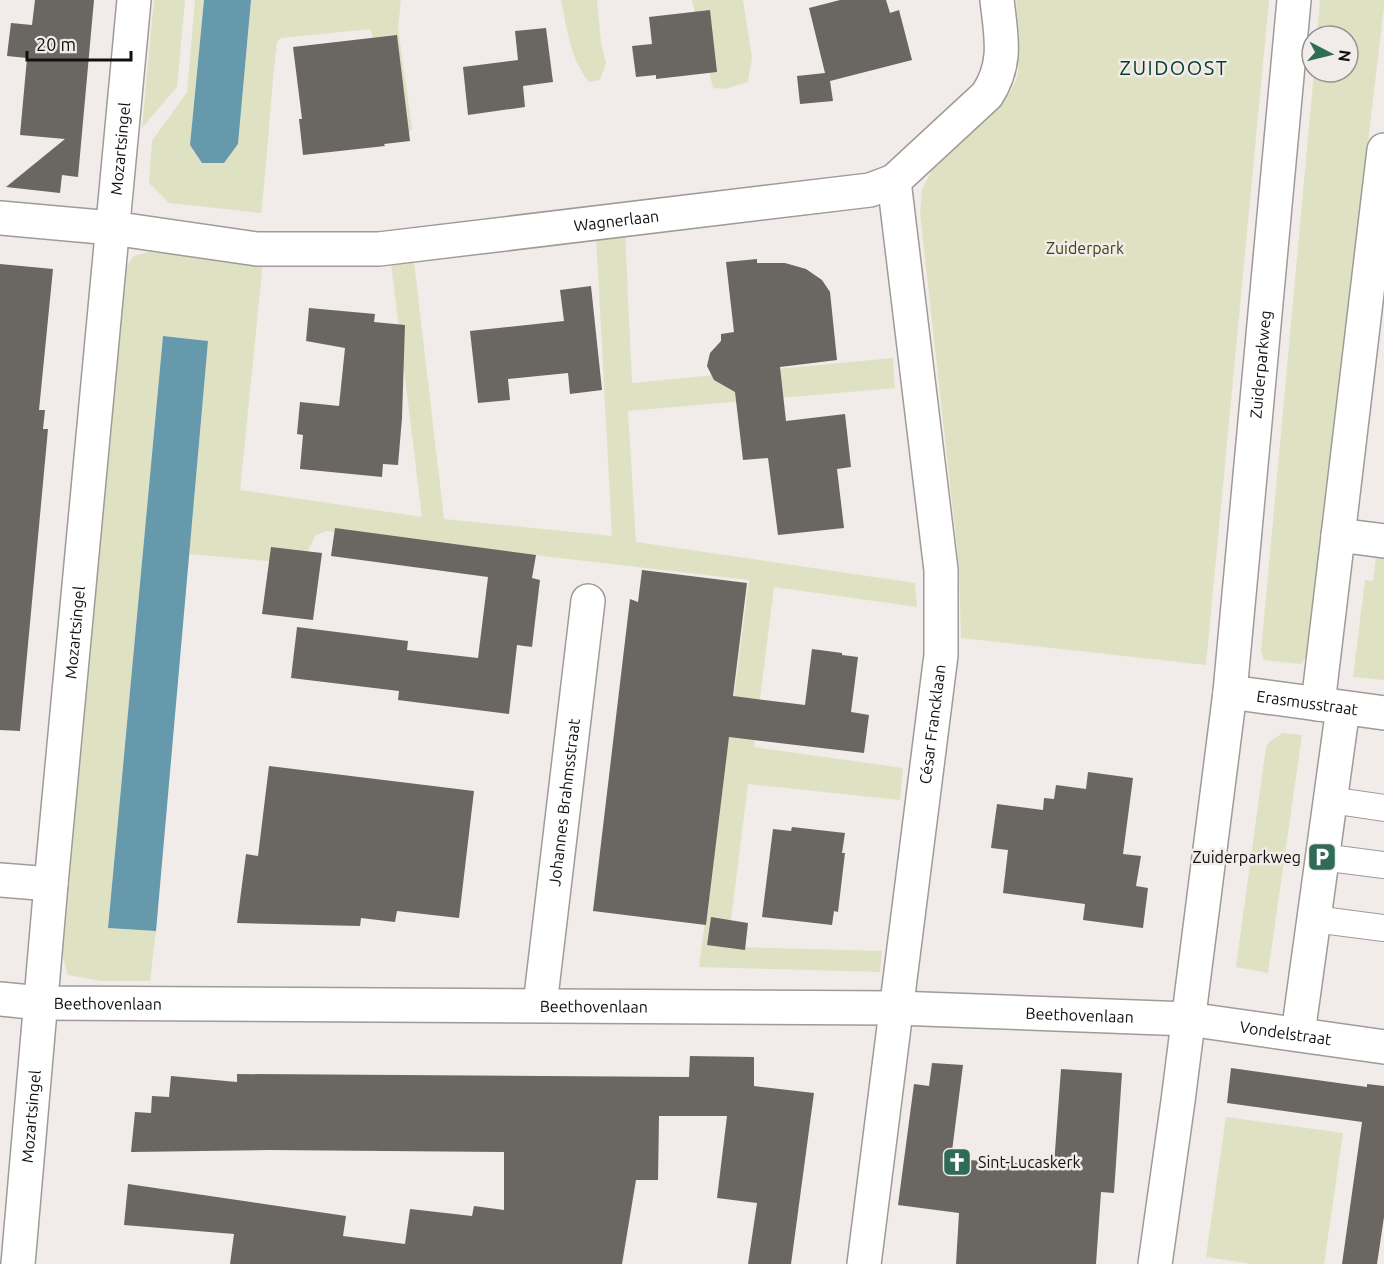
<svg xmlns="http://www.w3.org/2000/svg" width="1384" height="1264" font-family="Ubuntu,sans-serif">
  <rect width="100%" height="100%" fill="#f1ebe9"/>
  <path fill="#dfe2c2" d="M154,0H185L177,87L142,128Z
    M195,0H204L190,145L202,163H224L238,144L251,0H401L398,28L412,129L409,133L389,137L371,29L281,38L277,42C270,99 268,156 261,213L169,203L149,183L152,141L187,92Z
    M561,0H597L601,43L606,63L600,80L589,82C570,59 567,28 561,0Z
    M692,0H743L752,58L748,82L725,89L713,88Z
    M1016,0H1269L1206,665L961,638L959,566L920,213L922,189L933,169L1001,106L1015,83L1018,72L1019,35Z
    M1320,0H1384V7L1307,656L1301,664L1264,660L1261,651L1314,72H1348V36H1317Z
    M625,231L632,383L893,358L895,388L628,411L636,542L915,583L917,607L774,587L754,747L903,768L900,800L748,784L730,928L733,947L882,951L880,972L699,967L749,580L326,531L315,536L302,564L189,554L208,341L163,336L108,928L156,931L150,981H101L68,975L60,948L120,275L134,256L148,252L263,261L240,490L422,517L390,255L413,253L444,519L612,536L596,235Z
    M1376,556L1384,557V680L1353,677L1365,580L1373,581Z
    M1283,733L1302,735L1268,973L1236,967L1266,747L1270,741Z
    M1226,1117L1343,1133L1324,1264H1252L1206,1257Z"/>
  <path fill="#6699ac" d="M204,0H251L238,144L224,163H202L190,145Z
    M163,336L208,341L156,931L108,928Z"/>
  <path fill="#6a6763" d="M35,0H94L78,177L62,175L60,193L6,187L65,139L20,135L27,58L7,56L9,39L11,23L32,25Z
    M840,0H886L890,13L899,10L912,60L830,81L833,101L800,104L797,76L825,73L809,8Z
    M710,10L717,72L656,79V75L636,77L632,46L652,44L649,17Z
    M546,28L553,82L523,86L525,107L468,115L463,67L518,60L515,31Z
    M397,35L410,141L384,144L385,146L303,155L299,119H302L293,47Z
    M757,259V263H785L806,269L822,280L830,292L837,360L780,367L786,421L845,414L851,467L837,469L844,528L778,535L768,458L743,460L735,392L714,380L707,366L710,353L721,341V334L734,332L726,262Z
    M0,264L53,269L39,410H45L43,429H48L20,731L0,730Z
    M591,286L602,390L570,394L568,373L508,379L510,400L478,403L470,331L564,321L560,290Z
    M309,308L375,314L374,322L405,325L402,418L398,465L383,464L382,477L300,469L303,435L297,434L300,402L339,406L345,348L306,341Z
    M335,528L536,555L532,578L540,580L532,647L517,645L509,714L398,700L399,691L291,678L297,627L408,641L407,650L478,658L488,577L331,556Z
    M271,547L322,553L313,620L262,614Z
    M642,570L747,583L733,696L805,705L812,649L842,653V655L858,657L851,712L869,715L864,753L729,737L706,925L593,911L630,599L638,602Z
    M269,766L474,791L459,918L397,911L395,922L361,918L360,926L237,923L246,854L258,856Z
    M1088,772L1133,778L1123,854L1141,856L1136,886L1148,888L1143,928L1083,920L1085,904L1003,893L1008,850L991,848L997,804L1043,810L1044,798L1054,799L1056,785L1086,789Z
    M792,827L845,833L842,853H845L838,912L834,911L832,925L762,917L773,829L791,831Z
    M711,917L748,923L745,950L707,945Z
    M690,1056L754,1057V1086L814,1093L791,1264H748L757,1203L717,1198L727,1116H659L658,1180H636L622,1264H230L234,1234L124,1225L128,1184L346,1216L343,1236L405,1244L410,1209L472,1216L474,1206L504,1210V1152L269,1150L131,1152L135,1112L151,1113L152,1096L169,1097L171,1076L237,1082V1074L689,1077Z
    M932,1063L963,1065L951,1159L1054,1165L1061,1069L1122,1073L1114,1193L1101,1192L1096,1264H956L959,1213L898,1205L914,1084L929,1086Z
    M1231,1068L1367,1087V1084L1384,1086V1217L1377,1264H1342L1362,1122L1227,1103Z"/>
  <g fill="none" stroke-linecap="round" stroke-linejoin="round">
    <g stroke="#a09a98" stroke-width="28">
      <path id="pedestrian" d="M1330,800L1384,808
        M1322,857L1384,865
        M1314,919L1384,928"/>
    </g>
    <g stroke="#a09a98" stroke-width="36">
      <g id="minor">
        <path id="s1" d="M0,218L112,228L257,249H379L870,190L894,181L987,95C1008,63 1001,36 997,0"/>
        <path d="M1338,535L1384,541"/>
        <path id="s2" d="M1230,692L1384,713"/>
        <path d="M1318,704L1384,150"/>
        <path d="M0,880L51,884"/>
        <path id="s3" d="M0,999L41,1003L896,1008L1188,1019L1384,1047"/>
        <path id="s4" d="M540,1005L588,601"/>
        <path d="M1298,1034L1343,708"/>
        <path id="s5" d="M18,1264L51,884L134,0"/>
        <path id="s6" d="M864,1264L941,655V570L894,181"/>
      </g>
    </g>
    <g stroke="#a09a98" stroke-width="36">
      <g id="tertiary">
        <path id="s7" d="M1155,1264L1178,1101L1230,692L1294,0"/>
      </g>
    </g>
    <use href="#pedestrian" stroke="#fff" stroke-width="26"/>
    <use href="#minor" stroke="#fff" stroke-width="33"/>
    <use href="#tertiary" stroke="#fff" stroke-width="33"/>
  </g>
  <defs>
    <g id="parking-square" transform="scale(1.5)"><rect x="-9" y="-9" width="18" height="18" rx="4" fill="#2f6b57" stroke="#f1ebe9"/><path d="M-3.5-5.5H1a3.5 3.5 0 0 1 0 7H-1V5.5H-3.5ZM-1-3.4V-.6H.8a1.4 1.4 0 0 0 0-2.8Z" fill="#fff"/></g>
    <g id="church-square" transform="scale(1.5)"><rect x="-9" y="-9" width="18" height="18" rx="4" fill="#2f6b57" stroke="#f1ebe9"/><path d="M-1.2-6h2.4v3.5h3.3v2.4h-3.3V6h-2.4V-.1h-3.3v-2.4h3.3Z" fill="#fff"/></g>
  </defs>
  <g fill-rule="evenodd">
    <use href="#parking-square" x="1322" y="857"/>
    <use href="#church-square" x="957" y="1162"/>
  </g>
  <g text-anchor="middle" stroke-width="5" stroke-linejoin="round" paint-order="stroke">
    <g font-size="16" fill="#12100f" stroke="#f1ebe9">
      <text dy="6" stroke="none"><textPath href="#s5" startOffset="1120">Mozartsingel</textPath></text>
      <text dy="6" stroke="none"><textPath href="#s1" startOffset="620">Wagnerlaan</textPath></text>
      <text dy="6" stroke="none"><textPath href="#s7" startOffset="906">Zuiderparkweg</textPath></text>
      <text dy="6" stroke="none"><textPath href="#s5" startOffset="634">Mozartsingel</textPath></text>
      <text dy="6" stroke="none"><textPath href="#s2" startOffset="78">Erasmusstraat</textPath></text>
      <text dy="6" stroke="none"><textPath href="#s6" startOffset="544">César Francklaan</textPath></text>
      <text dy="6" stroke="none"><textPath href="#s4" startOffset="204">Johannes Brahmsstraat</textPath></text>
      <text dy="6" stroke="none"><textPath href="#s3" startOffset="108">Beethovenlaan</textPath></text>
      <text dy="6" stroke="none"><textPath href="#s3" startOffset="594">Beethovenlaan</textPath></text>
      <text dy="6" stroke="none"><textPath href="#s3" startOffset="1080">Beethovenlaan</textPath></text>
      <text dy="6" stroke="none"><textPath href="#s3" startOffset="1287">Vondelstraat</textPath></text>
      <text dy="6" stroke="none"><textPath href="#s5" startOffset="148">Mozartsingel</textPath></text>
    </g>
    <g font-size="16" fill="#41430d" stroke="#f1ebe9">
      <text x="1085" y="254">Zuiderpark</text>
    </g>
    <g font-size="16" fill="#12100f" stroke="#f1ebe9" text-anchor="end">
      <text x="1301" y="863">Zuiderparkweg</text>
      <text x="978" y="1168" text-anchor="start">Sint-Lucaskerk</text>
    </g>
    <g font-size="20" letter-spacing="1.5" fill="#063b2c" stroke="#f1ebe9">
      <text x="1174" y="75">ZUIDOOST</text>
    </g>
  </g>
  <g transform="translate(1330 54) rotate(97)"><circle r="28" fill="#f1ebe9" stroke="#989392" stroke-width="1.5"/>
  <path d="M0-4.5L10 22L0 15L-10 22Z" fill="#2f6b57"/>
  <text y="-9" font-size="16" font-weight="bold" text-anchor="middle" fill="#12100f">N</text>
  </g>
  <path d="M27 51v9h104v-9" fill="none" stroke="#12100f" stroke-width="3"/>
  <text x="36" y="51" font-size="18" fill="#12100f" stroke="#f1ebe9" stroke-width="4.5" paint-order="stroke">20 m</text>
</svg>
